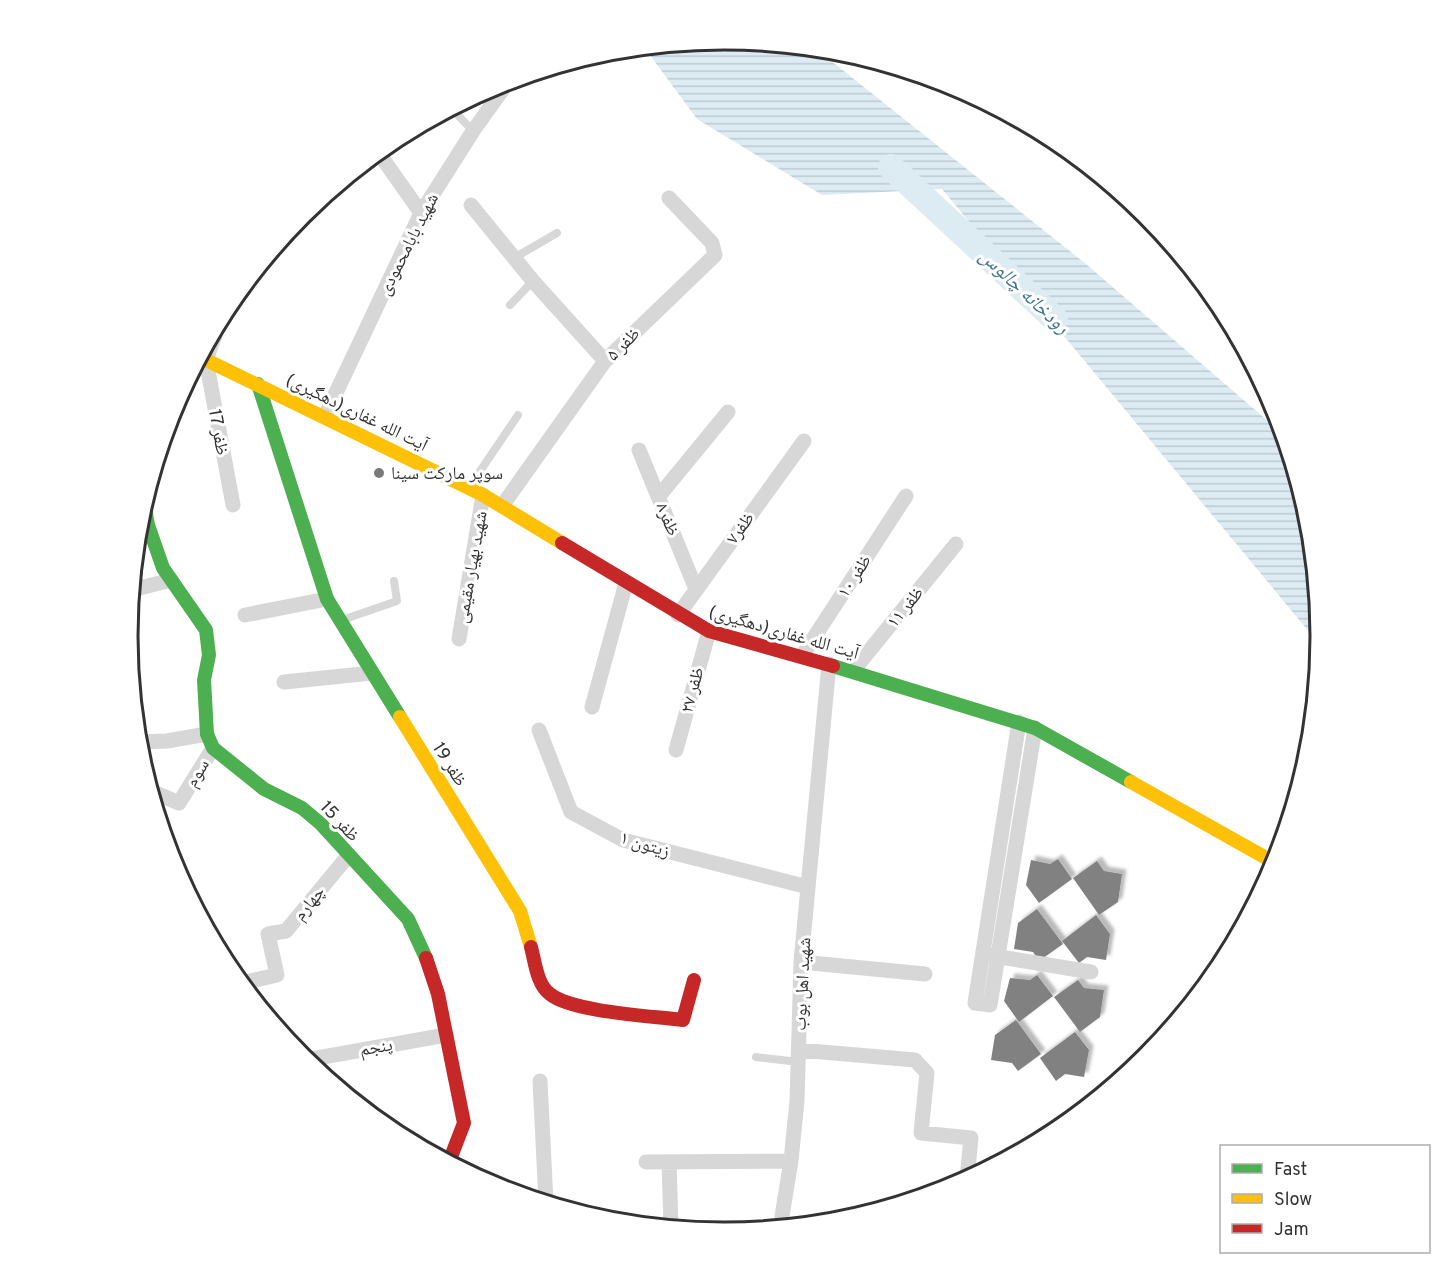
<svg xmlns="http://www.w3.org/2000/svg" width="1448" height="1271" font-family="Overpass,'Noto Naskh Arabic',sans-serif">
  <defs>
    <pattern id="water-rules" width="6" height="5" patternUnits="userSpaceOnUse" patternTransform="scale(1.5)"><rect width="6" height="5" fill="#ddebf3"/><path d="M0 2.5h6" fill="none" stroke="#becad1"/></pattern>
    <filter id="shadow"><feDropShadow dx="4.5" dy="-4.5" stdDeviation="1.5" flood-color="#0004"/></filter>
  </defs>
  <rect width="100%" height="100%" fill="#fff"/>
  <path fill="url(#water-rules)" d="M724,39L815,48L1086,264L1283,434L1309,519L1320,645L942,189L822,195L697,119L644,47Z"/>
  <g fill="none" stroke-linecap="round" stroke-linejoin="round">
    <path stroke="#ddebf3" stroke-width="26" d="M891,167L1055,319"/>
  </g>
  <path fill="#818181" filter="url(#shadow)" d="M1058,859L1072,879L1039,903L1026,885L1031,860L1050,864Z
    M1097,861L1104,871L1122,874L1118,902L1099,915L1073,878Z
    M1037,909L1063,944L1039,961L1033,952L1014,949L1018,923Z
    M1096,915L1110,934L1106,960L1087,957L1079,963L1062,941Z
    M1037,975L1053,996L1019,1022L1004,1001L1010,978L1030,980Z
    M1078,980L1084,988L1104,990L1100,1017L1080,1032L1054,997Z
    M1016,1020L1041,1054L1018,1071L1012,1063L991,1060L995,1035Z
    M1075,1032L1089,1050L1084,1077L1065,1074L1056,1081L1040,1058Z"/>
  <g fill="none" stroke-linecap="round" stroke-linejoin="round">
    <path stroke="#d7d7d7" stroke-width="8" d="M451,108L473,131
      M514,258L557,233
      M510,305L533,281
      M470,486L518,415
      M342,620L397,601L394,581
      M756,1057L799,1062"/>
    <path stroke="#d7d7d7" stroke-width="15" d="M378,152L421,213
      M471,205L533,281L605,361
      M222,316L206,360L233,505
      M325,416L421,213L473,131L508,82
      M639,450L696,589
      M659,496L728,412
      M502,506L605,361L715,255L712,243L669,198
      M132,590L171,580
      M245,615L327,599
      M678,615L804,441
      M459,639L483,495
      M802,656L906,496
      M853,671L956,544
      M284,682L372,673
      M592,707L626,583
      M1019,722L975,1003L990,1005L1035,728
      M539,730L571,812L623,840L808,887
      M138,742L167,741L207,734
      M676,750L709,631
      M151,791L179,803L213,748
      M988,955L1091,972
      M801,962L925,974
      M242,983L277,975L268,934L286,931L348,856
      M799,1050L915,1060L927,1073L921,1133L971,1138L967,1179
      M306,1060L446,1035
      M540,1081L546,1202
      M646,1162L791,1161L797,1101L801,962L829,664
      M669,1162L671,1227
      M782,1216L791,1161"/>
    <path stroke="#4caf50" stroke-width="14" d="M258,384L327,599L400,717
      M144,502L148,525L163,568L206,630L209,655L204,680L207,734L213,748L264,789L302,808L321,824L408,919L426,958
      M833,666L1035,728L1131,782"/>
    <path stroke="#ffc107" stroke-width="14" d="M1036,129L1068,150
      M200,357L483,495L562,543
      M400,717L520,911L531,947
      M1131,782L1275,863"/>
    <path stroke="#c62828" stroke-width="14" d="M562,543L709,631L833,666
      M531,947C535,962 537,985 550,994C572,1012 652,1016 683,1020L694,980
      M426,958L438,994L464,1123L449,1162"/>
  </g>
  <circle fill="#7a7a7a" stroke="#fff" stroke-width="2" cx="379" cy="473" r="6"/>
  <g text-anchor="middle" stroke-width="6" stroke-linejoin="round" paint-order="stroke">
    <g font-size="18" fill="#333" stroke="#fff">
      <text transform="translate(408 244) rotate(-63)" y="6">شهید بابامحمودی</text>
      <text transform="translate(623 344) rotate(-45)" y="6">ظفر ۵</text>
      <text transform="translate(357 412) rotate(26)" y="6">آیت الله غفاری(دهگیری)</text>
      <text transform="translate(219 432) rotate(80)" y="6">ظفر 17</text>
      <text transform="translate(668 519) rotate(68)" y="6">ظفر۸</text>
      <text transform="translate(740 528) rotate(-54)" y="6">ظفر۷</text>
      <text transform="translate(471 567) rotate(-80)" y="6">شهید بهیار مقیمی</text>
      <text transform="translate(854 576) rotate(-57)" y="6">ظفر ۱۰</text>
      <text transform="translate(905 607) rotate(-51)" y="6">ظفر ۱۱</text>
      <text transform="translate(784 632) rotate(16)" y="6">آیت الله غفاری(دهگیری)</text>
      <text transform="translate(692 690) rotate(-75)" y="6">ظفر ۲۷</text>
      <text transform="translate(450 764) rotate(58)" y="6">ظفر 19</text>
      <text transform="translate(197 773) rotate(-59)" y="6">سوم</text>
      <text transform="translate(340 821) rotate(47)" y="6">ظفر 15</text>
      <text transform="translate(645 844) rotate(17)" y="6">زیتون ۱</text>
      <text transform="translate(309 903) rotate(-51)" y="6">چهارم</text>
      <text transform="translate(802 984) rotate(-87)" y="6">شهید اهل بوب</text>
      <text transform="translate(376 1047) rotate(-10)" y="6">پنجم</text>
    </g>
    <g font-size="18" fill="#333" stroke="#fff" text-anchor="start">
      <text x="391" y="479">سوپر مارکت سینا</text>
    </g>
    <g font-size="20" font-style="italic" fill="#3f7597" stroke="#fff">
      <text transform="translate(1025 291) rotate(43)" y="7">رودخانه چالوس</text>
    </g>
  </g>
  <path d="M0 0H1448V1271H0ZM138 636a586 586 0 1 1 1172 0a586 586 0 1 1-1172 0Z" fill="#fff" fill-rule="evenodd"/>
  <path fill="none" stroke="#333" stroke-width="3" d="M138 636a586 586 0 1 1 1172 0a586 586 0 1 1-1172 0Z"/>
  <rect x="1220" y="1145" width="210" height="108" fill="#ffffff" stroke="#adadad" stroke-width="1.5"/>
  <rect x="1232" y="1164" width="30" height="9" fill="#4caf50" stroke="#adadad" stroke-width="1.5"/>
  <text x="1274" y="1175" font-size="18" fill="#333333">Fast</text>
  <rect x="1232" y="1194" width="30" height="9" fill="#ffc107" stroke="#adadad" stroke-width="1.5"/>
  <text x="1274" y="1205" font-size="18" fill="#333333">Slow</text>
  <rect x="1232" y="1224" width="30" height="9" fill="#c62828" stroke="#adadad" stroke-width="1.5"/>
  <text x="1274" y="1235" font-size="18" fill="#333333">Jam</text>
</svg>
